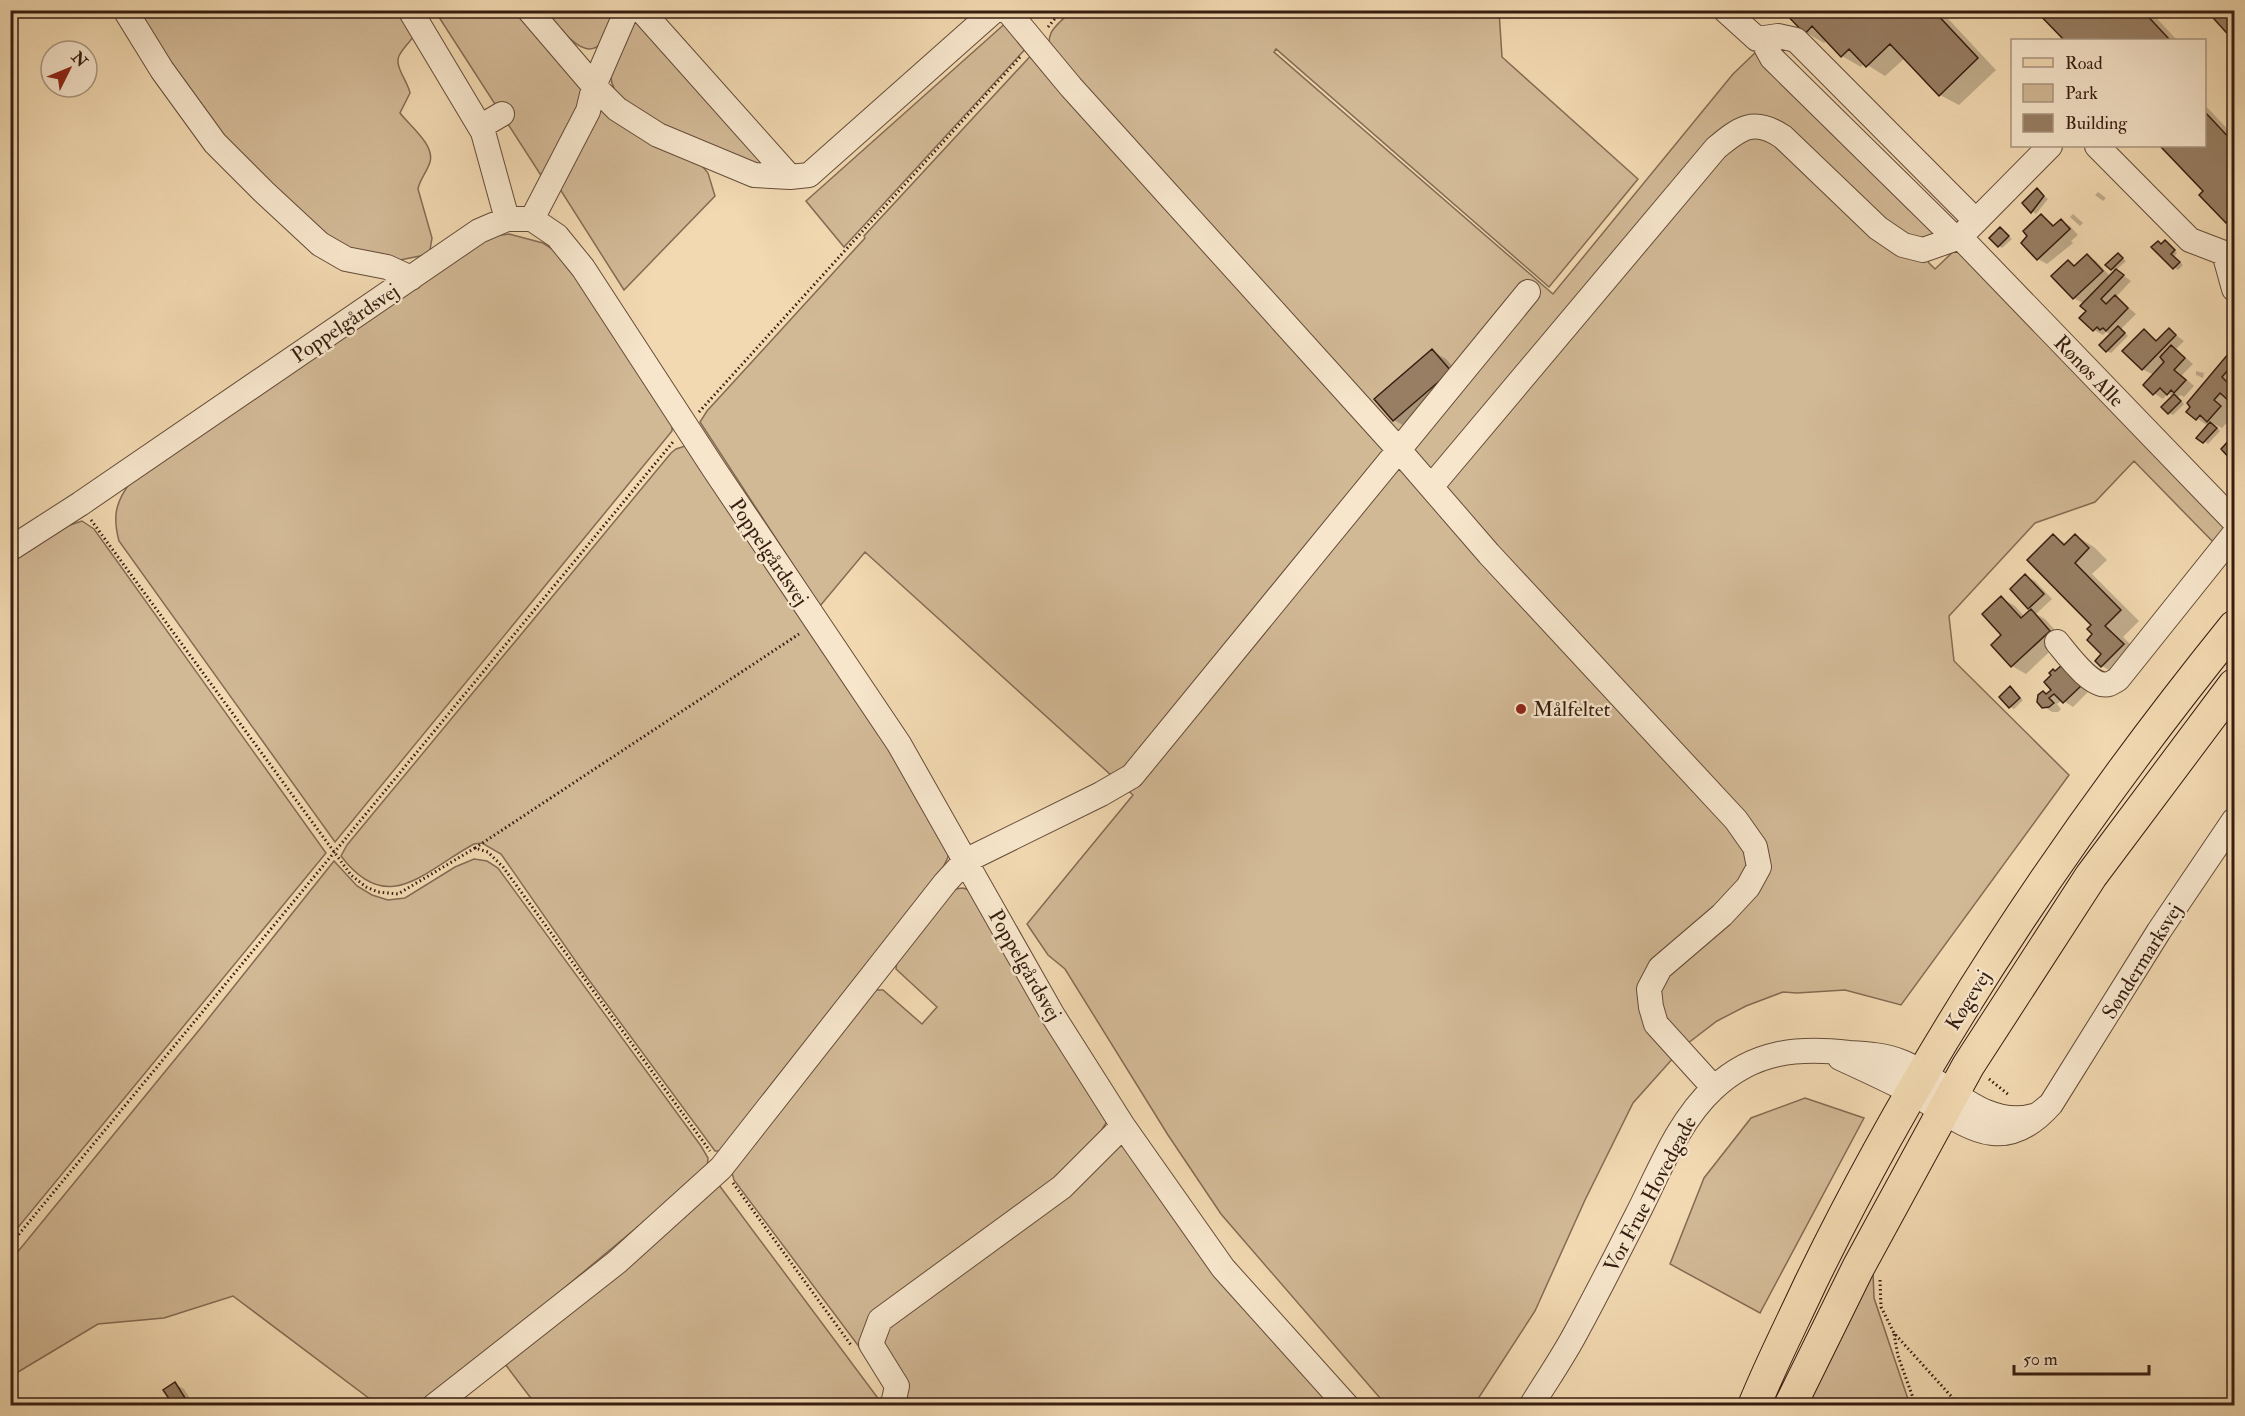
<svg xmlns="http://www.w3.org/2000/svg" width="2245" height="1416" font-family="'IM FELL Double Pica',serif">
  <rect width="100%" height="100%" fill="#f2d9b1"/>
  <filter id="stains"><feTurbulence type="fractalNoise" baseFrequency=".00333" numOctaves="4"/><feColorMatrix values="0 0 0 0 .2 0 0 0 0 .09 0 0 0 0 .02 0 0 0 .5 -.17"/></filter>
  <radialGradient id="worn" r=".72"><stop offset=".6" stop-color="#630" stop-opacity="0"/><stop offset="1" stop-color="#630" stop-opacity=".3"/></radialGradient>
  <path fill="#d2b996" stroke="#846b53" stroke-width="1.5" d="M132,11H405L416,32C412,41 403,47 399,56C394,66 408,82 410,93L400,113C410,126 435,145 430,162C427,172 420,179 418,189L432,238L430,250L425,255L390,262L343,253L225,142Z
    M435,11H524L584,88L560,150L544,180Z
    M546,11H620C614,21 608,35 600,44C582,63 556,22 546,11Z
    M1071,11H1499L1502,57L1638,179L1549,287L1276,49L1274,52L1553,294L1733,74L1757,51L1940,233L1919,240L1929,263L1935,269L1956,249L2227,520L2216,545L2134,461L2095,502L2035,523L1949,616L1954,661L2069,775L1901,1005L1845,990L1797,993L1783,992L1746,1006L1717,1021L1683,1047L1633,1103L1585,1200L1535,1311L1474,1405H1386L1221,1214L1168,1135L1065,969L1048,955L1027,924L1133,795L865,552L820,606L700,422L707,411L865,238L864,236L1036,50L1051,53C1044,31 1057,26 1071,11Z
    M636,20L765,159L758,164L651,120C636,111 610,96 611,75C611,68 616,59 618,52C623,36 623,31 636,20Z
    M1009,20L1029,45L844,247L806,201Z
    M601,108L698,161L708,173L715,196L624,290L558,186Z
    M509,234L543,243L569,260L672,424V431L335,842L119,541C112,515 116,501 132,480L471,247L494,236Z
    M685,446L689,448L915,783L947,844L948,857L939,876L722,1151H715L586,976L501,854L482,843L474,844C424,871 388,918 341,856L347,845L671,453L676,449Z
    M82,521L94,529L326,853L11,1236V561L64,527Z
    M474,859L487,861L498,868L701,1146L708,1158L707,1169L424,1405H378L233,1296L164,1318L98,1324L18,1372L11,1375V1260L204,1024L334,861L357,886L372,895L388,900L405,898L455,867Z
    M963,888L969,890L1108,1120L1084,1158L865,1348H860L734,1180L732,1173L875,990H883L922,1024L937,1007L896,969L897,958L955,889Z
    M1805,1098L1864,1118L1760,1313L1670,1264L1704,1178L1751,1118Z
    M1121,1142L1336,1405H907L906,1381L884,1344L888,1327Z
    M716,1181L883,1405H536L505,1364Z
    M1873,1272L1874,1298L1910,1405L1807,1406Z"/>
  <path fill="#0003" d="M1785,10H1940L1996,70L1959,105L1940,95L1905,58L1885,76L1864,63L1861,67L1842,56L1827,40L1824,43L1805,32Z
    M2037,10H2149L2177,40H2066Z
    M2204,104L2234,136V226L2227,222L2201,195L2205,191L2162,146H2204Z
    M2037,190L2048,199L2036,214L2032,211Z
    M2098,192L2106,198L2103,201L2095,195Z
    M2073,214L2083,223L2080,226L2070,217Z
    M2042,215L2055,226L2061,221L2070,226L2078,235L2071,241L2073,243L2047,264L2038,259L2023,243Z
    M2000,229L2012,239L2002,248L1998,245Z
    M2163,245H2169L2177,253L2174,257L2183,265L2178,270L2174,267Z
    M2118,254L2126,261L2116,270L2131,281L2116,297L2136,314L2121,329L2128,336L2111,353L2107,351L2111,335L2106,332L2103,335L2094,330L2082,318L2088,311L2084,304L2074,298L2069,262L2076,266L2087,256L2096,261L2111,277L2116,271L2111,269Z
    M2230,307L2234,310V317L2228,310Z
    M2169,330L2184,341L2176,349L2193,364L2182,375L2194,386L2184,397L2180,395L2178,397L2184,404L2173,415L2169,413L2173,397L2168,393L2163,399L2154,393V375L2142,369L2144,331L2158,341Z
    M2234,350V403L2227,409L2234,415L2222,428L2214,424L2220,431L2208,444L2198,437L2208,426L2188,412L2192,407L2189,403Z
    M1432,351L1446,359L1464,379L1408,428L1394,420Z
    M2196,371L2204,373L2203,378L2196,375Z
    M2053,536L2067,544L2076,536L2094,547L2107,560L2092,574L2139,621L2123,637L2142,656L2121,677L2102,666L2103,654L2094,634L2093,625Z
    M2026,576L2035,581L2052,599L2036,614L2045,619L2063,639L2026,674L2012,666L2003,635L2001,598L2015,606L2025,617L2033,610L2029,608Z
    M2062,667L2089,691L2073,707L2062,700L2057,704L2061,709L2058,712H2052L2043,706L2048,695L2053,690V675Z
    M2010,688L2023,700L2014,709L2010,707Z
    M175,1384L184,1389L195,1406H175Z"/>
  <path fill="#987f64" stroke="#361d10" stroke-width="1.5" d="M1782,10H1933L1978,58L1939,96L1890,44L1866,67L1849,49L1841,57L1812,26L1805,34Z
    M2035,10H2142L2169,39L2064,40Z
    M2206,10H2234V41Z
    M2204,111L2234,143V216L2226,223L2199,195L2203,191L2160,146H2204Z
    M2037,188L2044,196L2031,213L2022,203Z
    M2041,214L2053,226L2061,219L2070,229L2037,260L2021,243L2027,236L2023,231Z
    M2000,227L2009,236L1998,247L1989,238Z
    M2165,240L2175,250L2171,254L2180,262L2173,269L2151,247L2158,241L2161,244Z
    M2118,253L2123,258L2111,270L2105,265Z
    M2087,254L2103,271L2073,299L2051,276L2068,260L2074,266Z
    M2116,269L2124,275L2101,299L2106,304L2115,295L2128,308L2106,331L2103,328L2100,330L2097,327L2093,331L2079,318L2086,311L2080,306Z
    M2118,326L2125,333L2106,352L2099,345Z
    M2169,328L2176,335L2142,370L2122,351L2144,329L2156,341Z
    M2171,345L2185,358L2174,370L2186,380L2174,393L2171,390L2167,395L2160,388L2153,395L2143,385L2164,362L2160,357Z
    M2234,347V363L2222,377L2234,389V395L2229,401L2220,393L2214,400L2221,406L2207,422L2200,415L2196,420L2186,412L2190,407L2187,403Z
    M1432,349L1451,371L1393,421L1374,399Z
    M2174,394L2181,401L2168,414L2161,407Z
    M2210,422L2217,428L2203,443L2196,438Z
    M2234,435V463L2221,449Z
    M2053,534L2064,545L2075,534L2089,548L2075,563L2121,610L2105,626L2124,644L2101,667L2095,661L2101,654L2087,640L2092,634L2087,629L2091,625L2027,560Z
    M2025,574L2044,594L2028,609L2010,589Z
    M2001,596L2021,618L2031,609L2050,631L2011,667L1991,645L2001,635L1982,614Z
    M2062,665L2081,686L2063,703L2054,694L2049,698L2054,703L2049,707L2042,708L2037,702L2038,695L2043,691L2046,694L2051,690L2044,682L2051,675L2049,673L2053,669L2055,671Z
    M2010,686L2020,698L2009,708L1999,697Z
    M175,1382L190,1406H174L163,1390Z"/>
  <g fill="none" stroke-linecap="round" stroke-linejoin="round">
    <g stroke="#654c38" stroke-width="26">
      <path id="minor" d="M125,10L162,70L215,143L264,192L320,244L346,259L387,267L411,278
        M410,10L483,132L507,219
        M529,10L594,86L617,109L658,135L754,175L790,177
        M641,10L790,177L809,175L995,10
        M1007,10L1071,87L1399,450L1489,554L1736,820L1755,847L1759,867L1748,887L1722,915L1660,968L1649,989L1651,1007L1656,1024L1714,1088
        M1725,10L1757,39L1778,36L1796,40L1976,221
        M1761,38L1772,58L1956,239
        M480,127L502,114
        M2097,146L2190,240L2224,253H2234
        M532,219L588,111L594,86L627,10
        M1960,237L2234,521
        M2224,253L2234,289
        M1431,487L1716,148C1740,128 1754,117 1783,137L1878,228L1903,245L1923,250L1960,237L2050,146
        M10,549L80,504L479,231L507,219H532L557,236L583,268L714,469L899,744L1052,1014L1123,1126L1223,1268L1347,1406
        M2057,642C2067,654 2092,689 2109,684C2112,683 2115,681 2118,679L2234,534
        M1840,1058C1864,1069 1888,1080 1911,1092C1962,1121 2000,1162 2051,1104L2159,931L2234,820
        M434,1406L617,1262L721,1168L945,883L965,861L1101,794L1132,776L1528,292
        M890,1406L893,1404L897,1386L871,1344L880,1320L1062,1187L1123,1126
        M1531,1406C1545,1383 1561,1360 1574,1336C1596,1296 1616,1256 1637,1215C1659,1172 1678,1121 1714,1088C1754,1051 1797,1047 1849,1053C1867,1054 1885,1055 1902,1062C1945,1079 1983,1130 2033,1116C2039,1115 2046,1108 2051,1104"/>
    </g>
    <g stroke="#361d10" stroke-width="34">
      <path id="major" d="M1754,1406C1771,1364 1791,1325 1810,1284C1924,1049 2070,830 2234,627
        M1790,1406L1858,1268L1968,1066L2091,876L2234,685"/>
    </g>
    <path stroke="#361d10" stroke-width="3" stroke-dasharray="1.5 3" stroke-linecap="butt" d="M1048,27L1062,10
      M699,412L1021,56
      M91,520L351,875L366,887L378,892L398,894L475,848L488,852L503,867L710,1151
      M2229,604L2234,597
      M475,848L799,634
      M1989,1079L2009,1095
      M733,1183L851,1345
      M10,1245L673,442
      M1880,1280L1881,1307L1894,1333L1960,1406
      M1894,1334L1898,1356L1916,1406"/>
    <use href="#minor" stroke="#f7e6cc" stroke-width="24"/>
    <use href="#major" stroke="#f2d9b1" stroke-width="32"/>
  </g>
  <circle fill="#8f2418" stroke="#f7e6cc" stroke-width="2" cx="1521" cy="709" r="6"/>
  <g text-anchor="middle" stroke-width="4.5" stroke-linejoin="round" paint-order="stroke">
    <g font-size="21" fill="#361d10" stroke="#f7e6cc">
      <text transform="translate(345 323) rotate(-34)" y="7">Poppelgårdsvej</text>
      <text transform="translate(2089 371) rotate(46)" y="7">Rønøs Alle</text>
      <text transform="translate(769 552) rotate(56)" y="7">Poppelgårdsvej</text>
      <text transform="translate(2142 961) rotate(-58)" y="7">Søndermarksvej</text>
      <text transform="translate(1025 965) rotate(60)" y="7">Poppelgårdsvej</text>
      <text transform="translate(1968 1000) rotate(-58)" y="7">Køgevej</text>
      <text transform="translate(1650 1194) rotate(-62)" y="7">Vor Frue Hovedgade</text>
    </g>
    <g font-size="21" fill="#361d10" stroke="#f7e6cc" text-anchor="start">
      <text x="1533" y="716">Målfeltet</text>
    </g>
  </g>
  <rect width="2245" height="1416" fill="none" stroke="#f2d9b1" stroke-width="36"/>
  <rect x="12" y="12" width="2221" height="1392" fill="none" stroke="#361d10" stroke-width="3"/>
  <rect x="18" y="18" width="2209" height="1380" fill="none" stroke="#361d10" stroke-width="1.5"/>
  <rect x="2011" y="39" width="195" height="108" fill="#f7e6cc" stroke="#aa9681" stroke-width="1.5"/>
  <rect x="2023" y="58" width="30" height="9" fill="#f2d9b1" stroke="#aa9681" stroke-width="1.5"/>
  <text x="2065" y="69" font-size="18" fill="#361d10">Road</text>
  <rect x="2023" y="84" width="30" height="18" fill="#d2b996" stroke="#aa9681" stroke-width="1.5"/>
  <text x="2065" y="99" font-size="18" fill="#361d10">Park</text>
  <rect x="2023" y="114" width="30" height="18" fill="#987f64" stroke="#aa9681" stroke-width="1.5"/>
  <text x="2065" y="129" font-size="18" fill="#361d10">Building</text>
  <g transform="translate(69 69) rotate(47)"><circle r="28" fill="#f7e6cc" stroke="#aa9681" stroke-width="1.5"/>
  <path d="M0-4.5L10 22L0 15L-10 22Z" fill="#8f2418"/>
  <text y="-9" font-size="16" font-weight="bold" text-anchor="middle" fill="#361d10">N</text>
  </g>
  <path d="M2014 1365v9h135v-9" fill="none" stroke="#361d10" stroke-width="3"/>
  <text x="2023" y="1365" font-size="18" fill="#361d10" stroke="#f7e6cc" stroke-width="4.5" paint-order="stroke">50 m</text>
  <rect width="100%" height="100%" filter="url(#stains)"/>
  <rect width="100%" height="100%" fill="url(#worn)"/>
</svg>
